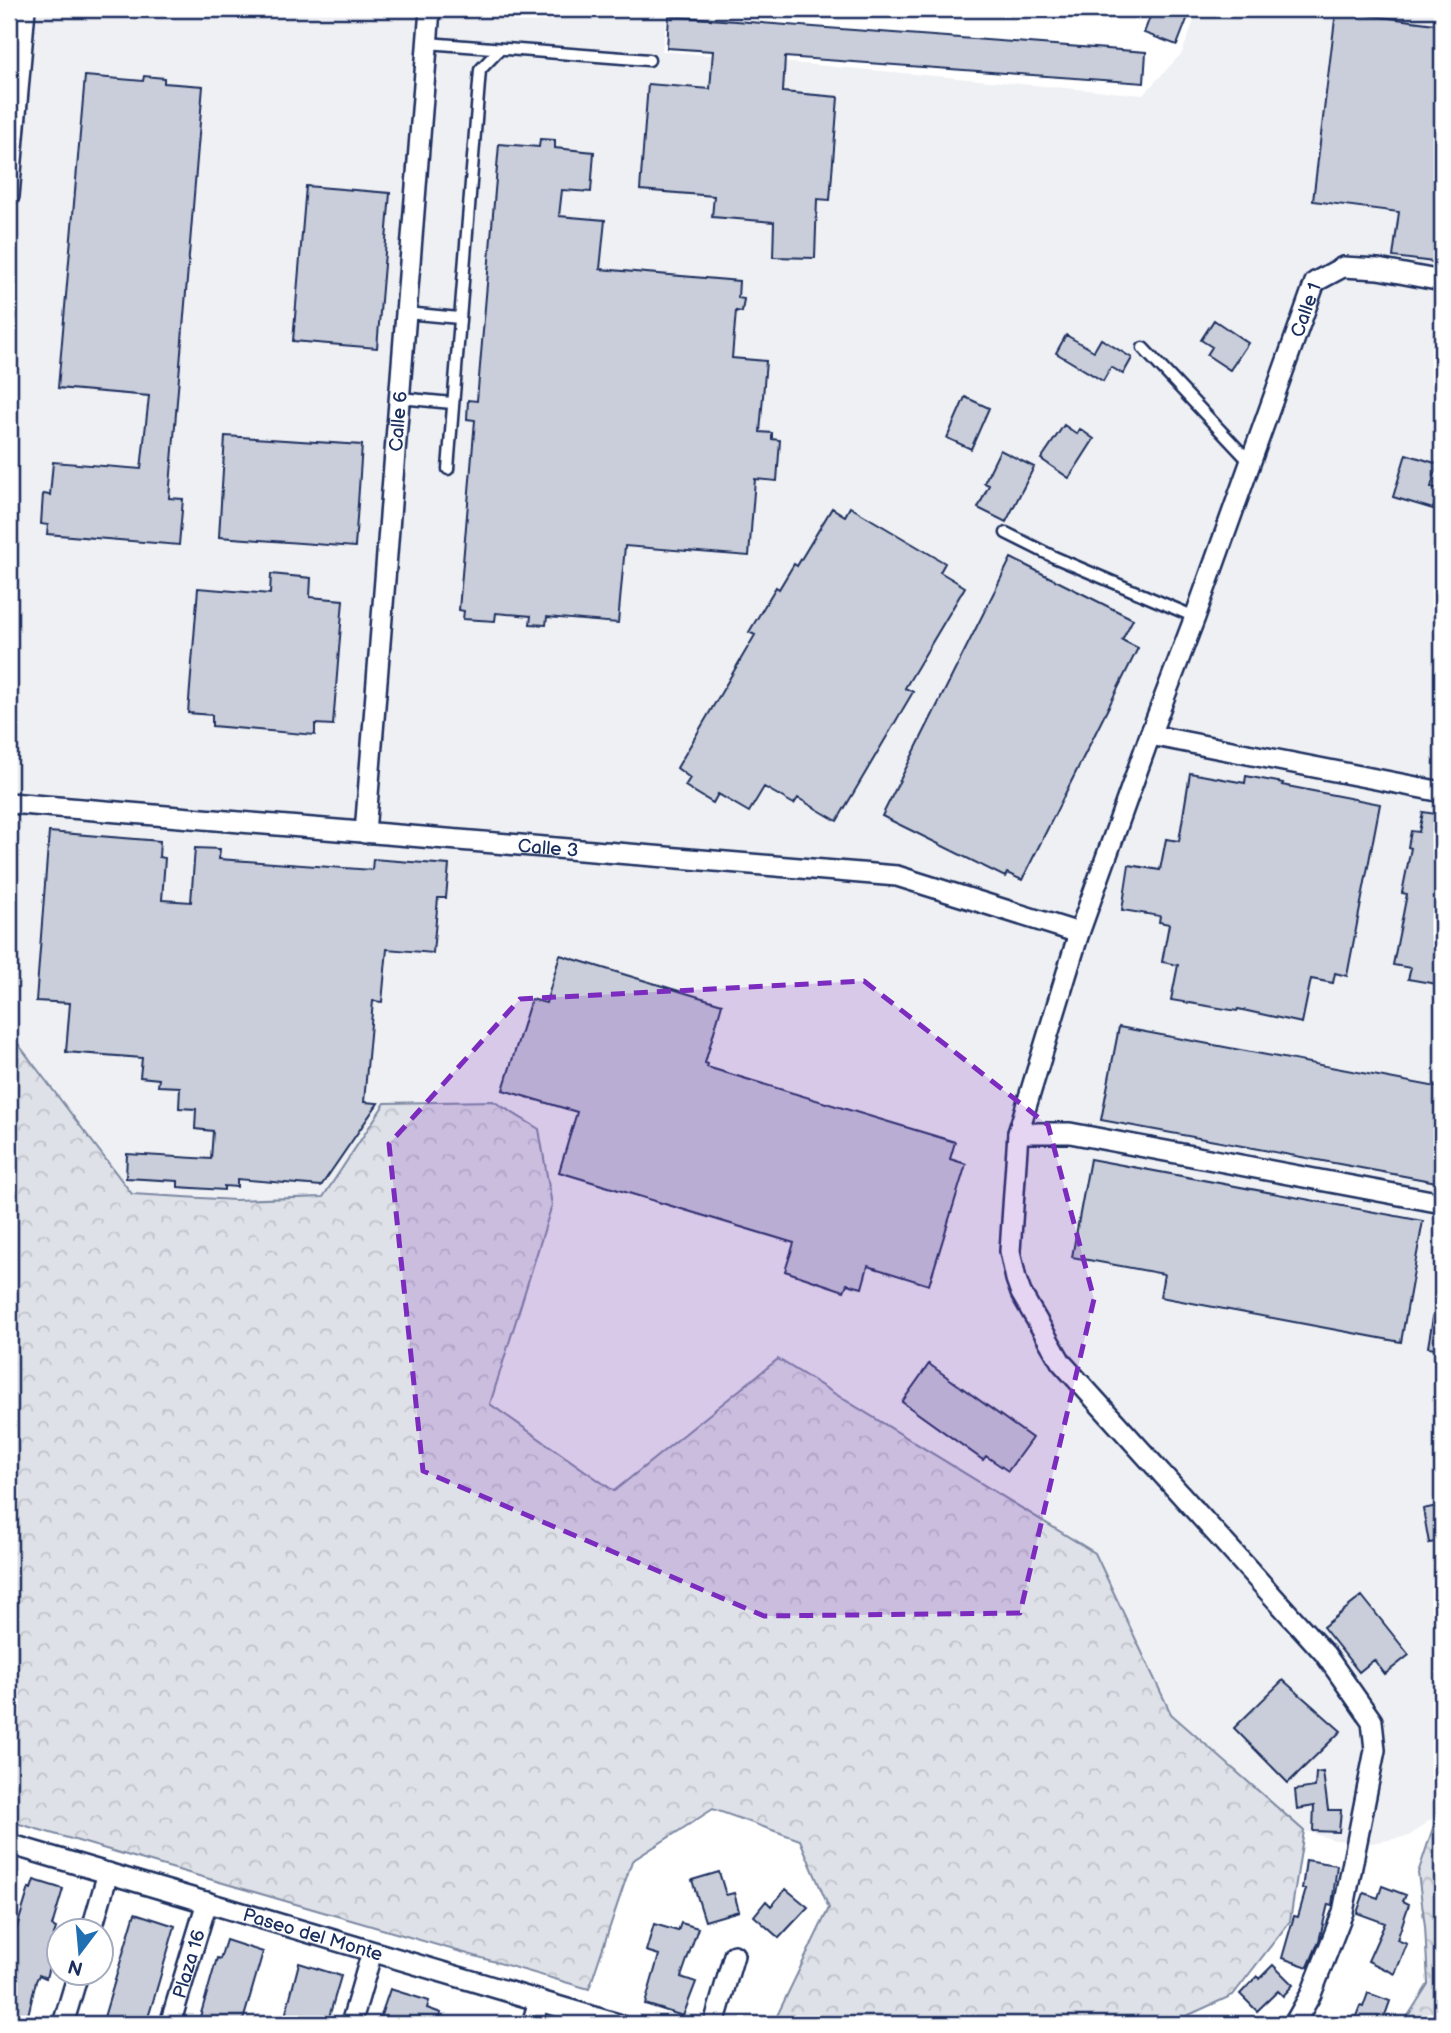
<svg xmlns="http://www.w3.org/2000/svg" width="1451" height="2033" font-family="'Balsamiq Sans',sans-serif">
  <defs>
    <pattern id="forest-crowns" width="20" height="18" patternUnits="userSpaceOnUse" patternTransform="scale(1.75)"><rect width="20" height="18" fill="#dee1e7"/><path d="M2 6a3 3 0 1 1 6 0M12 15a3 3 0 1 1 6 0" fill="none" stroke="#bec1c9"/></pattern>
  </defs>
  <rect width="100%" height="100%" fill="#fff"/>
  <filter id="ink" filterUnits="userSpaceOnUse"><feTurbulence type="fractalNoise" baseFrequency=".0143" numOctaves="2"/><feDisplacementMap in="SourceGraphic" scale="14" xChannelSelector="R" yChannelSelector="G"/><feConvolveMatrix kernelMatrix="1 2 1 2 8 2 1 2 1" color-interpolation-filters="sRGB"/></filter>
  <g filter="url(#ink)">
    <path fill="#eff0f4" d="M9,9H668L662,51L1143,95L1182,53L1198,9H1442V1811L1409,1836L1372,1843L1335,1840L1304,1831L1171,1714L1095,1553L779,1359L614,1492L490,1404L552,1205L539,1129L494,1101L385,1103L323,1197L235,1200L131,1194L9,1032Z"/>
    <path fill="url(#forest-crowns)" stroke="#7c88a2" stroke-width="2" d="M9,1032L132,1194L235,1200L323,1197L385,1103L493,1101L539,1129L552,1205L490,1404L614,1491L778,1359L1095,1553L1171,1714L1304,1831L1290,1921L1233,1995L1169,2024H763L776,2018L829,1908L800,1840L713,1809L632,1861L589,1989L9,1821Z
      M1442,1811V2024H1403L1428,1984L1425,1926L1418,1873L1438,1813Z"/>
    <path fill="#caceda" stroke="#1b2f5e" stroke-width="2" d="M1153,9H1191L1177,45L1144,33Z
      M1336,11L1442,25V263L1393,257L1399,212L1313,201Z
      M669,16L1146,52L1144,83L785,57L783,92L838,97L830,200L817,199L815,258L773,257L774,222L712,217L714,196L640,190L648,84L710,89L713,51L667,48Z
      M85,76L143,81L144,76L164,78V83L203,86L169,498L183,499L179,545L47,534L48,525L41,524L43,494L50,495L53,462L141,469L149,396L58,388Z
      M540,139L555,140V148L594,152L591,192L562,190L559,216L605,220L600,269L739,281L738,298L744,299L742,312L736,311L732,358L766,361L760,432L772,433V439L780,440L777,481L755,479L749,556L625,546L618,623L547,617L546,625L530,624L531,616L496,613L495,621L463,619L464,611L459,610L475,420L467,419L468,400L477,401L499,144L539,147Z
      M306,186L390,193L377,348L293,341Z
      M1214,320L1248,343L1230,370L1207,355L1212,347L1201,340Z
      M1066,335L1094,351L1101,339L1132,358L1123,374L1111,367L1103,381L1056,353Z
      M965,397L989,408L971,449L947,438Z
      M1064,425L1077,434L1080,429L1094,439L1069,478L1041,459Z
      M225,436L362,445L355,547L219,537Z
      M1000,450L1034,467L1006,522L978,508L989,485L984,483Z
      M1406,454L1438,464L1431,487L1439,489L1433,509L1393,497Z
      M850,507L945,563L940,572L965,587L905,688L913,692L837,821L798,798L794,804L764,787L749,812L718,794L713,803L685,786L690,778L677,768L755,635L749,632L776,587L779,589L794,564L797,566L832,508L845,516Z
      M1011,558L1133,619L1122,640L1138,648L1022,880L1007,873L1005,877L882,816Z
      M271,574L311,578L310,597L343,600L333,725L315,724V735L212,726V715L188,713L198,588L270,594Z
      M1190,773L1245,783L1246,776L1283,783L1282,785L1380,804L1347,976L1335,973L1333,983L1311,979L1302,1023L1238,1009L1237,1011L1171,1000L1178,965L1162,962L1169,924L1159,922L1160,916L1122,910L1129,865L1160,870L1166,839L1179,841Z
      M1423,812L1442,815V985L1408,979L1411,968L1393,965L1407,894L1402,893L1411,848L1408,847L1411,831L1419,832Z
      M49,832L160,841L159,857L165,858L162,900L191,902L195,848L220,849L219,859L372,870L373,859L449,865L446,898H438L433,953L387,949L382,1002L373,1001L364,1102L378,1103L321,1186L237,1179V1187L224,1186V1190L178,1187V1181L126,1178L127,1154L211,1159L213,1131L195,1129L196,1109L179,1108L180,1087L158,1086L159,1079L140,1077L142,1058L66,1052L70,1003L36,1001Z
      M560,955L722,1004L705,1063L708,1064L707,1067L955,1142L950,1159L966,1164L929,1285L868,1266L862,1288L847,1284L844,1291L785,1271L794,1243L559,1172L577,1112L503,1090L531,999L546,1003Z
      M1119,1027L1442,1088V1183L1101,1120Z
      M1090,1159L1423,1221L1401,1342L1160,1297L1164,1274L1072,1257Z
      M1435,1306L1442,1307V1349L1428,1347Z
      M929,1364L1032,1438L1008,1471L986,1456L983,1460L902,1402Z
      M1442,1505V1541L1429,1543L1423,1509Z
      M1362,1596L1409,1655L1385,1674L1374,1660L1359,1672L1323,1627Z
      M1283,1680L1341,1731L1288,1783L1234,1728Z
      M1323,1772L1328,1810H1341L1339,1832L1313,1831L1314,1806L1297,1809L1295,1790L1315,1787L1316,1773Z
      M1306,1860L1337,1865L1332,1905L1328,1904L1319,1941L1308,1967L1282,1958L1294,1916L1298,1917L1306,1889H1302Z
      M719,1872L726,1895L734,1893L739,1911L705,1921L692,1880Z
      M34,1880L63,1889L52,1926L56,1928L54,1935L57,1936L46,1978L39,1975L36,1981L26,2024H9V1963L12,1950H10L29,1888L31,1889Z
      M1382,1886L1406,1895L1403,1901L1409,1904L1397,1940L1407,1944L1395,1974L1368,1961L1385,1923L1357,1913L1364,1893L1378,1898Z
      M786,1889L808,1907L779,1938L754,1916L766,1901L771,1906Z
      M135,1913L175,1926L155,1995L146,2024H102Z
      M681,1923L698,1928L681,1977L696,1982L683,2016L645,2004L659,1955L646,1951L654,1924L678,1931Z
      M226,1940L263,1952L242,2024H198L217,1958L220,1959Z
      M299,1963L341,1976L327,2024H283Z
      M1273,1965L1293,1985L1283,1996L1278,1991L1257,2011L1240,1994L1257,1976L1259,1979Z
      M390,1989L429,2001L427,2008L441,2013L438,2024H410L399,2021L398,2024H378Z
      M1368,1993L1390,2001L1382,2024H1353L1360,2006L1363,2007Z"/>
    <g fill="none" stroke-linecap="round" stroke-linejoin="round">
      <g stroke="#1b2f5e" stroke-width="15">
        <path id="service" d="M427,43L649,60
          M406,313L459,318
          M1143,348L1249,461
          M400,398L452,403
          M448,469L480,70L500,49
          M1006,533L1054,557L1195,617"/>
      </g>
      <g stroke="#1b2f5e" stroke-width="24">
        <g id="minor">
          <path d="M9,196L25,9"/>
          <path d="M1150,735L1442,792"/>
          <path id="s1" d="M9,803L897,876L1079,933"/>
          <path id="s2" d="M365,833L430,9"/>
          <path d="M1018,1133H1070L1442,1203"/>
          <path id="s3" d="M9,1844L618,2024"/>
          <path d="M91,1932L108,1873"/>
          <path d="M63,2024L78,1974"/>
          <path id="s4" d="M170,2024L207,1902"/>
          <path d="M351,2024L372,1952"/>
          <path d="M532,2024L539,2001"/>
          <path d="M714,2024L734,1955"/>
          <path id="s5" d="M1294,2024L1311,1994L1343,1912L1375,1750L1372,1721L1325,1654L1061,1362L1021,1293L1016,1279L1010,1251L1018,1133L1079,933L1150,735L1195,617L1315,282L1343,267L1378,269L1442,281"/>
        </g>
      </g>
      <use href="#service" stroke="#fff" stroke-width="10"/>
      <use href="#minor" stroke="#fff" stroke-width="19"/>
    </g>
  </g>
  <path fill="#7b2cbf" fill-opacity="0.2" stroke="#7b2cbf" stroke-width="5" stroke-dasharray="14 9" stroke-linejoin="round" d="M864,981L1048,1125L1094,1299L1020,1613L764,1616L423,1471L389,1144L520,999Z"/>
  <g text-anchor="middle" stroke-width="7" stroke-linejoin="round" paint-order="stroke">
    <g font-size="19" fill="#1b2f5e" stroke="#fff">
      <text dy="7" stroke="none"><textPath href="#s5" startOffset="1906">Calle 1</textPath></text>
      <text dy="7" stroke="none"><textPath href="#s2" startOffset="413">Calle 6</textPath></text>
      <text dy="7" stroke="none"><textPath href="#s1" startOffset="541">Calle 3</textPath></text>
      <text dy="7" stroke="none"><textPath href="#s3" startOffset="317">Paseo del Monte</textPath></text>
      <text dy="7" stroke="none"><textPath href="#s4" startOffset="63">Plaza 16</textPath></text>
    </g>
  </g>
  <rect width="1451" height="2033" fill="none" stroke="#fff" stroke-width="35"/>
  <rect x="18" y="18" width="1416" height="1998" fill="none" stroke="#1b2f5e" stroke-width="2.5" filter="url(#ink)"/>
  <g transform="translate(80 1952) rotate(196)"><circle r="33" fill="#ffffff" stroke="#a4acbf" stroke-width="2"/>
  <path d="M0-5L12 26L0 18L-12 26Z" fill="#1f6fb2"/>
  <text y="-10" font-size="19" font-weight="bold" text-anchor="middle" fill="#1b2f5e">N</text>
  </g>
</svg>
